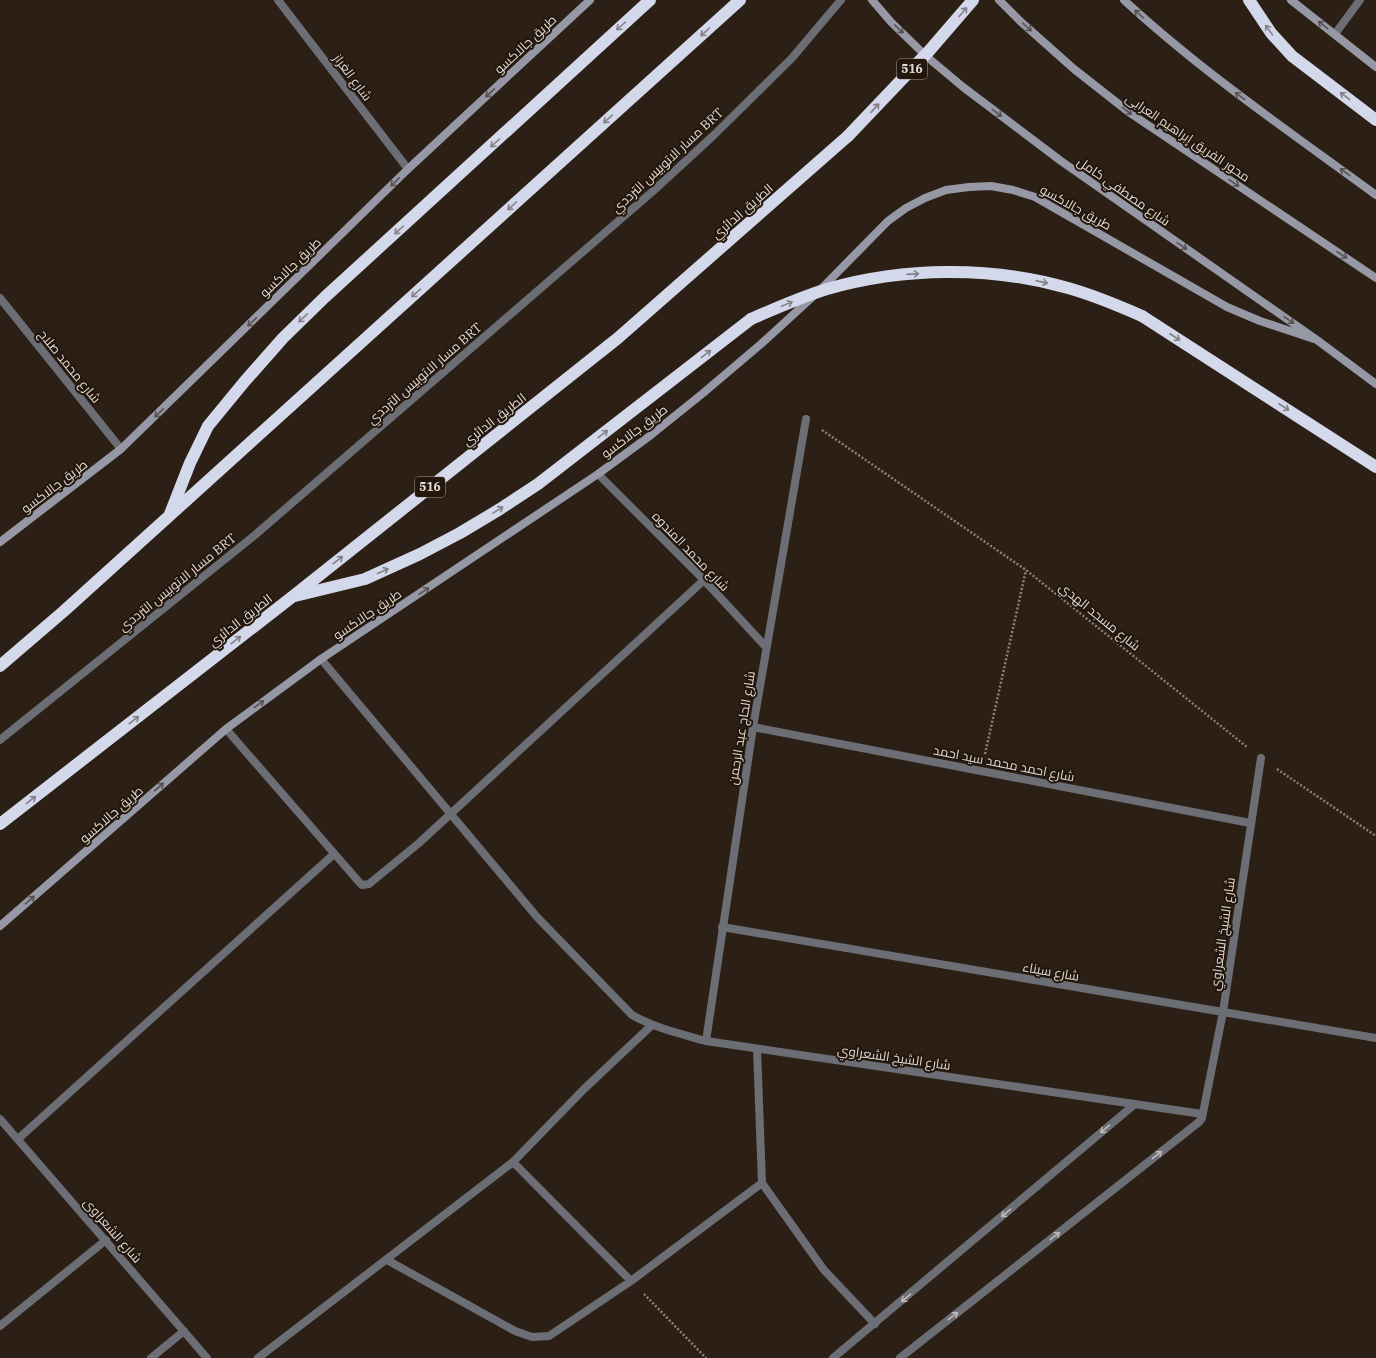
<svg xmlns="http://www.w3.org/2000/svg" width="1376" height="1358" font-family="'IBM Plex Serif',Cairo,serif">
  <rect width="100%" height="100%" fill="#2c2016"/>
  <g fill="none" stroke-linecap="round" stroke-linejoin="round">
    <path stroke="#8b8179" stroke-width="2.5" stroke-dasharray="2 2" stroke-linecap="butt" d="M822,430L1026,570L1247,747
      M985,754L1026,570
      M1277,769L1376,836
      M644,1294L706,1358"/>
    <path stroke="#6c6e75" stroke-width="8" d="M0,740L255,535L652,192L714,135L792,58L841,0"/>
    <path stroke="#6c6e75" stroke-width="8" d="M278,0L408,169
      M1335,34L1360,0
      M0,298L121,449
      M598,474L704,580L766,647
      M321,659L537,917L632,1015C655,1028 681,1034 706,1041L1202,1114
      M753,727L1250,823
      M226,729L359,882L362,885L369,884L419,843L704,580
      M722,927L1376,1038
      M706,1041L753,727L806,419
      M757,1049L762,1183L824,1270L875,1324
      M0,1119L207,1358
      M18,1139L334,854
      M513,1162L631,1281
      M387,1260L515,1331L532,1337L549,1336L631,1281L762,1183
      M0,1326L106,1240
      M151,1358L184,1331
      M258,1358L513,1162L584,1089L652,1025
      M833,1358L1135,1104
      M900,1358L1199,1122L1202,1118L1223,1012L1261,758"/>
    <path stroke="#9699a5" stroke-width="8" d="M872,0L891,22L926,56L963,87L1061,161L1317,340L1376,384
      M999,0L1020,21L1074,69L1130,113L1376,278
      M1124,0C1202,72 1290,132 1376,195
      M1291,0L1376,67
      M0,542L121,449L408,169L590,0
      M0,926L226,729L321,659L598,474L651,435L702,394L761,344L819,291L888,221L906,208L925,198L946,190L969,187L991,186L1013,190L1035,197L1227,307L1260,321L1317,340"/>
    <path stroke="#d4d8eb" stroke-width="12" d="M1249,0L1271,33L1292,56L1376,120
      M1142,316L1376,467
      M170,514L190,463L208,426L245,381L283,338L325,297L650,0
      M295,596L365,579L420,554L460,533L500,509L538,484L751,319
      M0,666L64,611L740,0
      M0,824L292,597L618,338L848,136"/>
    <path stroke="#d4d8eb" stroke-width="12" d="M848,136L929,51L973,0
      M751,319C776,308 801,297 827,289C904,267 991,266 1068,288C1093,295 1117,305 1142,316"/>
  </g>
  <defs><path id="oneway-shaft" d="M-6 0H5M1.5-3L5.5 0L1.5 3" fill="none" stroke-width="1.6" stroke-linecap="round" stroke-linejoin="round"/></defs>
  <g stroke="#848187">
    <use href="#oneway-shaft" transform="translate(963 12) rotate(-49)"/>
    <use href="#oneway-shaft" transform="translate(621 26) rotate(138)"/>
    <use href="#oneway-shaft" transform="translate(1269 30) rotate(-126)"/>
    <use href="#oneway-shaft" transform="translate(705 32) rotate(138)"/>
    <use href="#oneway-shaft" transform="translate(1345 96) rotate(-143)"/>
    <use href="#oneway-shaft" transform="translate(875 108) rotate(-47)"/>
    <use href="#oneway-shaft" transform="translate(608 119) rotate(138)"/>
    <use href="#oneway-shaft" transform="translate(495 143) rotate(138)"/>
    <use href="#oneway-shaft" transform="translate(512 206) rotate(138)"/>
    <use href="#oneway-shaft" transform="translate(399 230) rotate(138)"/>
    <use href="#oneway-shaft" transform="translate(913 274) rotate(-4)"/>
    <use href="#oneway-shaft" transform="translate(1042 282) rotate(13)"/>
    <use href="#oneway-shaft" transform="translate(416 293) rotate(138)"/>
    <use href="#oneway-shaft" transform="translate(787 304) rotate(-22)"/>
    <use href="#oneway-shaft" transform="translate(303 318) rotate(136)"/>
    <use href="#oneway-shaft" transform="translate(1175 337) rotate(33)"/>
    <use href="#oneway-shaft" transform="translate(706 354) rotate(-38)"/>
    <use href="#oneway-shaft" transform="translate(1284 407) rotate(33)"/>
    <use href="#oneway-shaft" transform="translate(603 434) rotate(-38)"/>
    <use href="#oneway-shaft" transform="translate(498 510) rotate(-32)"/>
    <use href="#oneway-shaft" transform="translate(338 560) rotate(-38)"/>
    <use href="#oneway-shaft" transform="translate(383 571) rotate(-24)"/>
    <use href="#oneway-shaft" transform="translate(236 640) rotate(-38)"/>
    <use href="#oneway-shaft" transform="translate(134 720) rotate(-38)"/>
    <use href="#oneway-shaft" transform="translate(31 800) rotate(-38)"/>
  </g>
  <g stroke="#565151">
    <use href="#oneway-shaft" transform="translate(1139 14) rotate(-138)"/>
    <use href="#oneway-shaft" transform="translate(1323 25) rotate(-142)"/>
    <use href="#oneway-shaft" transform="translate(1027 27) rotate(42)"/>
    <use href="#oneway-shaft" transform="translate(899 29) rotate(44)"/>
    <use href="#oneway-shaft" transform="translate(490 93) rotate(137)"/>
    <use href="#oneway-shaft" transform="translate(1240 96) rotate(-144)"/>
    <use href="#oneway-shaft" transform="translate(1127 111) rotate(37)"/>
    <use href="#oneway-shaft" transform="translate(997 113) rotate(37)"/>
    <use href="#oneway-shaft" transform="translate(1345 172) rotate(-144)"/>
    <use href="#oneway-shaft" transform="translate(395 182) rotate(136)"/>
    <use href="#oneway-shaft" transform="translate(1234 183) rotate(34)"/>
    <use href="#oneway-shaft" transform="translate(1182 246) rotate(35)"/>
    <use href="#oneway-shaft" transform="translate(1342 255) rotate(34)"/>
    <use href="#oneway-shaft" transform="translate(1289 320) rotate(35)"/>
    <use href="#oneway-shaft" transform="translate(252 322) rotate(136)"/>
    <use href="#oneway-shaft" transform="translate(159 413) rotate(136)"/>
    <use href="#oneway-shaft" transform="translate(424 591) rotate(-34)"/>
    <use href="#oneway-shaft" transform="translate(259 704) rotate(-36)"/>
    <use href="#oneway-shaft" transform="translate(159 787) rotate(-41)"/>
    <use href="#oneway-shaft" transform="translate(30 900) rotate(-41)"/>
  </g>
  <g stroke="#beb9b6">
    <use href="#oneway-shaft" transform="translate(1105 1129) rotate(140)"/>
    <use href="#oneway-shaft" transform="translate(1157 1155) rotate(-38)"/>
    <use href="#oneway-shaft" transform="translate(1006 1213) rotate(140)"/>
    <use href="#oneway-shaft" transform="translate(1055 1236) rotate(-38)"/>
    <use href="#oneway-shaft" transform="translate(906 1298) rotate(140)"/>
    <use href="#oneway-shaft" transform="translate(953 1316) rotate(-38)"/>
  </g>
  <g text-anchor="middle" stroke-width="4" stroke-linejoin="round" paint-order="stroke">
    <g fill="#22160d" stroke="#a89e97" stroke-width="1">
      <rect x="897" y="59" width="30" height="20" rx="3"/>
      <rect x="415" y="477" width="30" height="20" rx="3"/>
    </g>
    <g font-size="12" font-weight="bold" fill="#e1d9d2">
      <text x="912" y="73">516</text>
      <text x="430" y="491">516</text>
    </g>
    <g font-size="13" fill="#e1d9d2" stroke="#22160d">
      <text transform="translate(525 44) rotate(-43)" y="5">طريق جالاكسو</text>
      <text transform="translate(353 77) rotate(53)" y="5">شارع الغراز</text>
      <text transform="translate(1188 137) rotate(34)" y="5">محور الفريق إبراهيم العرابى</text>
      <text transform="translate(667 160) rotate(-43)" y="5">مسار الاتوبيس الترددي BRT</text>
      <text transform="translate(1124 191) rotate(35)" y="5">شارع مصطفي كامل</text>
      <text transform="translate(1076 207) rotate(29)" y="5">طريق جالاكسو</text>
      <text transform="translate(742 211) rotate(-41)" y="5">الطريق الدائري</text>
      <text transform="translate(290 267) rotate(-44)" y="5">طريق جالاكسو</text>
      <text transform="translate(70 366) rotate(51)" y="5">شارع محمد صلاح</text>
      <text transform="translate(424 373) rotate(-41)" y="5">مسار الاتوبيس الترددي BRT</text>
      <text transform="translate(494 419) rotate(-38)" y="5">الطريق الدائري</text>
      <text transform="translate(634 431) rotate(-37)" y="5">طريق جالاكسو</text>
      <text transform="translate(54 486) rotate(-37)" y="5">طريق جالاكسو</text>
      <text transform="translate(691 551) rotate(46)" y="5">شارع محمد المندوه</text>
      <text transform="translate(177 582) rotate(-39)" y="5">مسار الاتوبيس الترددي BRT</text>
      <text transform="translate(367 614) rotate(-34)" y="5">طريق جالاكسو</text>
      <text transform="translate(1100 616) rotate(39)" y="5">شارع مسجد الهدي</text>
      <text transform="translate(240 620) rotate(-38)" y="5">الطريق الدائري</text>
      <text transform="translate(741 728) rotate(-81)" y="5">شارع الحاج عبد الرحمن</text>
      <text transform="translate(1004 763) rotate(11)" y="5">شارع احمد محمد سيد احمد</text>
      <text transform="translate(111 814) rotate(-41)" y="5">طريق جالاكسو</text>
      <text transform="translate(1222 934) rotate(-82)" y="5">شارع الشيخ الشعراوي</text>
      <text transform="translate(1051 971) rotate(10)" y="5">شارع سيناء</text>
      <text transform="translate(894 1057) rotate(8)" y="5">شارع الشيخ الشعراوي</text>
      <text transform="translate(113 1230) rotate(49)" y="5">شارع الشعراوى</text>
    </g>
  </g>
</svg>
